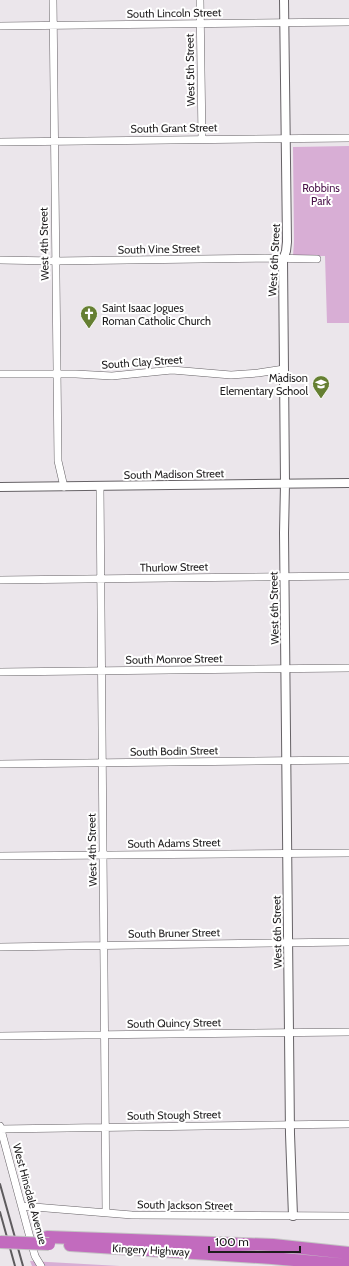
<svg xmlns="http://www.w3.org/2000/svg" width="349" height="1266" font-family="Cabin,sans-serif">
  <rect width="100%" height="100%" fill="#ebe6eb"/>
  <path fill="#d8aed5" d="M349,146V323H327L325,256H293L294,242L293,147Z
    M30,1261L120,1266H32Z"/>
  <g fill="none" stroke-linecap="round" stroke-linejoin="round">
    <g stroke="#666266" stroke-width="8">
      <path id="minor" d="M53,0L58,461L64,487
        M200,0L202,139
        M0,26L349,22
        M0,142L349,138
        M0,260L55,261L265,258L317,259
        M0,374H76L112,376L172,370L231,375L258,373L284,369
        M100,486L106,1213
        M0,580L349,576
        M0,672L349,668
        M0,764L349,760
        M0,856L349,853
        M0,947L349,942
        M0,1036L349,1032
        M0,1126L35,1256L41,1266
        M0,1129L349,1124
        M22,1206L132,1215L349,1216"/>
    </g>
    <g stroke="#666266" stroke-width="10">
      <path id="tertiary" d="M284,0L287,242L286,251L283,260L285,484L284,533L290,1134L293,1216
        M0,487L349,483"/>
    </g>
    <g stroke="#c4c4c4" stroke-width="14">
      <path id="motorway" d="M47,1237L273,1245L349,1253
        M70,1245L272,1258L349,1265"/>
    </g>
    <use href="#minor" stroke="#fff" stroke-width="7"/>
    <use href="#tertiary" stroke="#fff" stroke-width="8"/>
    <use href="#motorway" stroke="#c26bbe" stroke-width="12"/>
    <path stroke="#5e5b5e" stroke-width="2" d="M0,1184L23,1266
      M0,1212L15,1266"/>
    <g stroke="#c4c4c4" stroke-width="14" stroke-linecap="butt">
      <path id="motorway-bridge" d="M0,1242L49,1244"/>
    </g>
    <use href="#motorway-bridge" stroke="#c26bbe" stroke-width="12"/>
  </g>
  <defs>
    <g id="church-pin" transform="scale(0.9)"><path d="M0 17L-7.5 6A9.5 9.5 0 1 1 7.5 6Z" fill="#657f32" stroke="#fff"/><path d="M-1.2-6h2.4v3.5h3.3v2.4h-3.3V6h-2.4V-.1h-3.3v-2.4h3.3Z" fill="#fff"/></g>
    <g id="school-pin" transform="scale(0.9)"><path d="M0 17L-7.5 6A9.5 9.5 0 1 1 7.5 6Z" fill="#657f32" stroke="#fff"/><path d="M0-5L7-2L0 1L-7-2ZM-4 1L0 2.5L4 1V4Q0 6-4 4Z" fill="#fff"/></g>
  </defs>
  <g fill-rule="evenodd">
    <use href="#church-pin" x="89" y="314"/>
    <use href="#school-pin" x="321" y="384"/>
  </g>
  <g text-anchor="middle" stroke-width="4" stroke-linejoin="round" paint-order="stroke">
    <g font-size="11" fill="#1e1c1d" stroke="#fff">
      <text transform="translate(174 13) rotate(-1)" y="4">South Lincoln Street</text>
      <text transform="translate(190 70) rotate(-91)" y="4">West 5th Street</text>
      <text transform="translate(174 128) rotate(-1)" y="4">South Grant Street</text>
      <text transform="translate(44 244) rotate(-91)" y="4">West 4th Street</text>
      <text transform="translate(159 249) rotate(-1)" y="4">South Vine Street</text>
      <text transform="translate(274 260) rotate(-87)" y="4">West 6th Street</text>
      <text transform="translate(142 362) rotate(-4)" y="4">South Clay Street</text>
      <text transform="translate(174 474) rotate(-1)" y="4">South Madison Street</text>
      <text transform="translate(174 567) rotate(-1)" y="4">Thurlow Street</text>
      <text transform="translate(274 608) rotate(-91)" y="4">West 6th Street</text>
      <text transform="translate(174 659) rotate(-1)" y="4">South Monroe Street</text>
      <text transform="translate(174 751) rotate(-1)" y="4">South Bodin Street</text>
      <text transform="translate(174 843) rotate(-1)" y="4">South Adams Street</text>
      <text transform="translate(92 850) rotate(-91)" y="4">West 4th Street</text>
      <text transform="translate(277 932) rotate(-91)" y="4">West 6th Street</text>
      <text transform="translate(174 933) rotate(-1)" y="4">South Bruner Street</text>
      <text transform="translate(174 1023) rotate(-1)" y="4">South Quincy Street</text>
      <text transform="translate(174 1115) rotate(-1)" y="4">South Stough Street</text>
      <text transform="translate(30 1194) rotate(75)" y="4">West Hinsdale Avenue</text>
      <text transform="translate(185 1205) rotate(1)" y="4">South Jackson Street</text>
      <text transform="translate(151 1250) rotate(3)" y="4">Kingery Highway</text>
    </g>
    <g font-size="11" fill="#4b134a" stroke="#fff">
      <text x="321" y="192">Robbins<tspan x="321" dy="13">Park</tspan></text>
    </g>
    <g font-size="11" fill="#1e1c1d" stroke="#fff" text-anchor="start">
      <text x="102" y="312">Saint Isaac Jogues<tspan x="102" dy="13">Roman Catholic Church</tspan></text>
      <text x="308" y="382" text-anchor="end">Madison<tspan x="308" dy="13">Elementary School</tspan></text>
    </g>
  </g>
  <path d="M209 1246v6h91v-6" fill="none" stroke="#1e1c1d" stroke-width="2"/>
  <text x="215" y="1246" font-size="12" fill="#1e1c1d" stroke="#ffffff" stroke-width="3" paint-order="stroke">100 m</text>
</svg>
